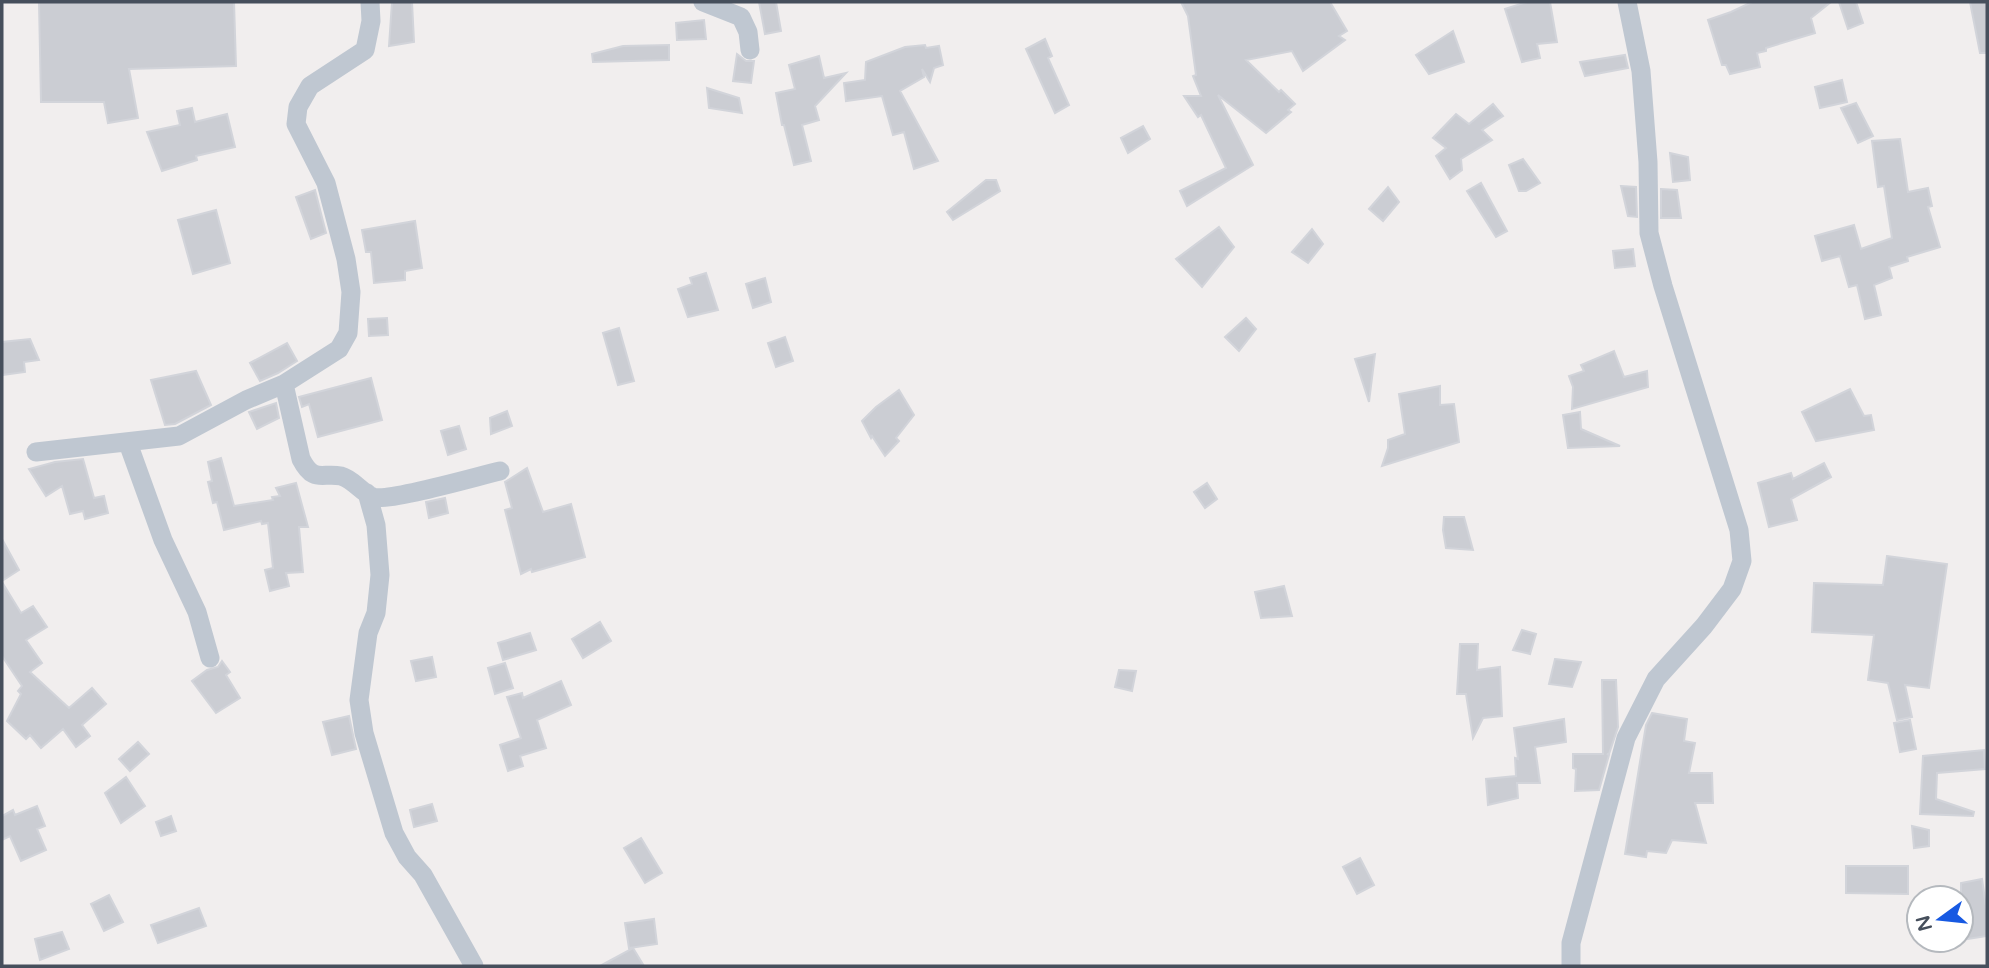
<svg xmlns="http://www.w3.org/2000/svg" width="1989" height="968" font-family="'Varela Round',sans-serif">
  <rect width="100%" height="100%" fill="#f1eeee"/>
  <path fill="#cbcdd3" stroke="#d2d4da" stroke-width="2" d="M39,2H234L236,66L129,69L138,118L108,123L104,102H41Z
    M392,2H412L414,42L389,46Z
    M759,2H776L781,31L765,34Z
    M1181,2H1330L1347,31L1339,36L1345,40L1303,71L1292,51L1246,60L1279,92L1281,90L1295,104L1288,110L1291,112L1266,133L1218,95L1253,165L1187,206L1180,191L1226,168L1201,115L1198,117L1184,96H1201L1193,76L1196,75L1188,16Z
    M1527,2H1550L1557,42L1537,44L1540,58L1522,62L1505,9Z
    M1752,2H1831L1811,18L1815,33L1766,48V51L1757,53L1760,67L1730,74L1726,65H1722L1708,20L1731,12Z
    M1839,2H1856L1863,23L1848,29Z
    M1970,2H1987V53H1980Z
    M704,20L706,39L677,40L676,23Z
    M1453,31L1464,62L1429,74L1416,55Z
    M1045,39L1052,56L1048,58L1069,105L1055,113L1026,49Z
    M669,45V60L593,62L592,54L623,46Z
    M925,45L926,48L939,46L943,65L934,68L930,82L922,69L924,77L900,91L938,161L914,169L904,132L893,135L882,96L846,101L844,83L865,80L866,62L905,47Z
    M737,54L746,61H754L751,83L733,81Z
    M1625,55L1628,68L1585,76L1580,62Z
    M819,56L824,78L846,73L815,106L819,120L802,125L811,161L794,165L784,125H782L776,93L795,89L789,65Z
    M1842,80L1847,102L1820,108L1815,87Z
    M707,88L739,98L742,113L709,108Z
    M1856,103L1873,136L1858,143L1841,108Z
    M1493,104L1503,116L1482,130L1492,140L1461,159L1462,170L1450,179L1436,156L1446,148L1433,138L1456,114L1469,124Z
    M192,108L195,122L227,114L235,147L196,156L197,160L162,171L147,132L180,125L177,111Z
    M1143,126L1150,139L1128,153L1121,138Z
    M1900,139L1908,192L1928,188L1932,206L1928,207L1940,247L1907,257L1908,261L1889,267L1892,278L1874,285L1881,315L1865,319L1857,285L1849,287L1840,256L1822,261L1815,236L1854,225L1861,249L1892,238L1884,186L1878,187L1872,141Z
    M1670,153L1688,157L1690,180L1673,182Z
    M1523,159L1540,183L1526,191H1519L1509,165Z
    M986,180H996L1000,191L953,220L947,212Z
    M1481,183L1507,231L1496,237L1467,191Z
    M1621,186L1636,187L1637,217L1628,216Z
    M1388,187L1399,202L1383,221L1369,209Z
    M1661,189L1677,190L1681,218H1661Z
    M315,190L326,233L311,239L296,197Z
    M216,210L230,263L193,274L178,220Z
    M415,221L422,268L405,271V280L374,283L371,252H366L362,230Z
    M1219,227L1234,247L1202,287L1176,259Z
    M1312,229L1323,244L1308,263L1292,252Z
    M1633,249L1635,266L1615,268L1613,251Z
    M706,273L718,310L688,317L678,289L692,284L690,278Z
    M765,278L771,302L753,308L746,284Z
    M387,318L388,335L369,336L368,319Z
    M1246,318L1256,329L1239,351L1225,337Z
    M619,328L634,381L618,385L603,333Z
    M785,337L793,361L776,367L768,343Z
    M30,339L39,360L24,362L25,372L2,375V342Z
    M287,343L297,361L278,373L260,381L250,363Z
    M1614,351L1624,377L1647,371L1648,387L1572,409L1573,387L1569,376L1584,371L1581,365Z
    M1375,354L1369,402L1355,359Z
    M196,371L211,405L175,424L165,425L151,380Z
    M371,378L382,420L318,437L309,404L302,407L299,397Z
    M1440,386V405L1454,404L1459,442L1382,466L1388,448V440L1405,434L1399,394Z
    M1850,389L1864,416L1871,415L1874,430L1816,441L1802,412Z
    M899,390L914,415L896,438L899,441L885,456L872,436L871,438L862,421L876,407Z
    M276,403L279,418L257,429L249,412Z
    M507,411L512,426L491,434L490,418Z
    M1580,412L1581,429L1620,446L1568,448L1563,415Z
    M459,426L466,449L448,455L441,431Z
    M221,458L234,506L273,500L272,497L280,496L276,488L296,483L308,527H299L303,572L286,573L289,586L270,591L265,570L273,568L268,523L262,524L261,521L224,530L217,502L213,503L208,482L212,481L208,462Z
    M83,459L94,498L104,496L108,513L85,519L83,511L70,514L62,486L46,496L29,469L55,462Z
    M1824,463L1831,477L1791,499L1797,520L1769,527L1758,483L1791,473L1793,479Z
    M527,468L543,512L571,504L585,557L532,572L531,569L521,574L505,510L512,508L505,482Z
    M1207,483L1217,499L1205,508L1194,492Z
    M445,498L448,513L429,518L426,502Z
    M1444,517H1464L1473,550L1446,548L1443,530Z
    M2,539L19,570L2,581Z
    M1887,556L1947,564L1929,688L1905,685L1912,717L1897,720L1888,683L1868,680L1874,635L1812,632L1814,583L1883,585Z
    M2,582L21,613L33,606L47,627L26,640L42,663L30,672L69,708L92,688L106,704L82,725L90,736L76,747L63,729L41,748L30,735L26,739L7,721L21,694L18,691L22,686L2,656Z
    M1284,586L1292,616L1261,618L1255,592Z
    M600,622L611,641L583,658L572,639Z
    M1522,630L1536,634L1530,654L1513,650Z
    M530,633L536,650L503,660L498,643Z
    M1460,644H1478L1477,670L1500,667L1502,716L1483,718L1473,738L1466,694H1457Z
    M432,657L436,677L416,681L411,661Z
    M1555,659L1581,662L1572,687L1549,684Z
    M222,661L230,672L226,675L240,698L216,713L192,681L207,670L218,667Z
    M505,663L513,688L495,694L488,668Z
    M1119,670L1136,671L1132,691L1115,687Z
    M1602,680H1616L1618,727L1609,754H1607L1609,755L1599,790L1575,791L1576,769L1573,768V754H1603Z
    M561,681L571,705L537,720L546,748L520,756L523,766L508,771L500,745L521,738L507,697L522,693L523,698Z
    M1652,713L1687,719L1684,741L1695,743L1689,773H1712L1713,803H1695L1706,843L1672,840L1666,853L1647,851L1646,857L1625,854L1646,725Z
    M349,716L356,749L332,755L323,722Z
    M1564,719L1566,742L1535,747L1540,783H1517L1518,798L1488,805L1486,779L1516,776L1515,758L1518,759L1514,728Z
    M1910,720L1916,749L1900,752L1894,723Z
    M138,742L149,754L130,771L119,759Z
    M1984,750L1985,769L1937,773L1936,799L1974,812L1973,816L1920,814L1923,756Z
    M126,777L145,806L121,823L105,793Z
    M432,804L437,821L414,827L410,810Z
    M37,806L45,826L37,829L46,850L21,861L10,836L2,840V816L13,810L15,815Z
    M171,816L176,831L161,836L156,822Z
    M1912,826L1929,830V846L1914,848Z
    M641,838L662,873L645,883L624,848Z
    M1360,858L1374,885L1357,894L1343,867Z
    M1846,866H1908V894L1846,893Z
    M1982,879L1987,913V936L1961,940V883Z
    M109,895L123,922L104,931L91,904Z
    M199,908L206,926L158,943L151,925Z
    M654,919L657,944L629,948L625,923Z
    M62,932L69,949L40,960L35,939Z
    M633,948L644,966H600Z"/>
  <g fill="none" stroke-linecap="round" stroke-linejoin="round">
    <path stroke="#bfc7d1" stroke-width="19" d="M703,2L741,17L748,32L750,50
      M284,384L301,459C314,484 322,472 341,476C353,479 362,493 373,497C389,502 478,476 500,471
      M128,443L163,540L197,612L210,658
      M36,452L179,436L246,400L284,384L339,349L348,333L351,292L346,259L326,183L296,124L298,107L310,86L365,50L371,21L370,2
      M367,493L376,525L380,575L376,613L368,633L359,700L364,733L394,833L407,857L423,875L474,966
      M1571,966V943L1626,738L1656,679L1704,626L1732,589L1742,561L1739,530L1663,286L1649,233L1648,162L1641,71L1627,2"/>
  </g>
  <rect width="1989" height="968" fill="none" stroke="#464f5c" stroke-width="7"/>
  <g transform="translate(1940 919) rotate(255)"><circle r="33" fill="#ffffff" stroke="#b5b9be" stroke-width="2"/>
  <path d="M0-5L12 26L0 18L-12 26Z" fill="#1759e2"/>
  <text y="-10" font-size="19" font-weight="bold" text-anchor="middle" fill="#464f5c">N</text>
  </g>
</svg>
